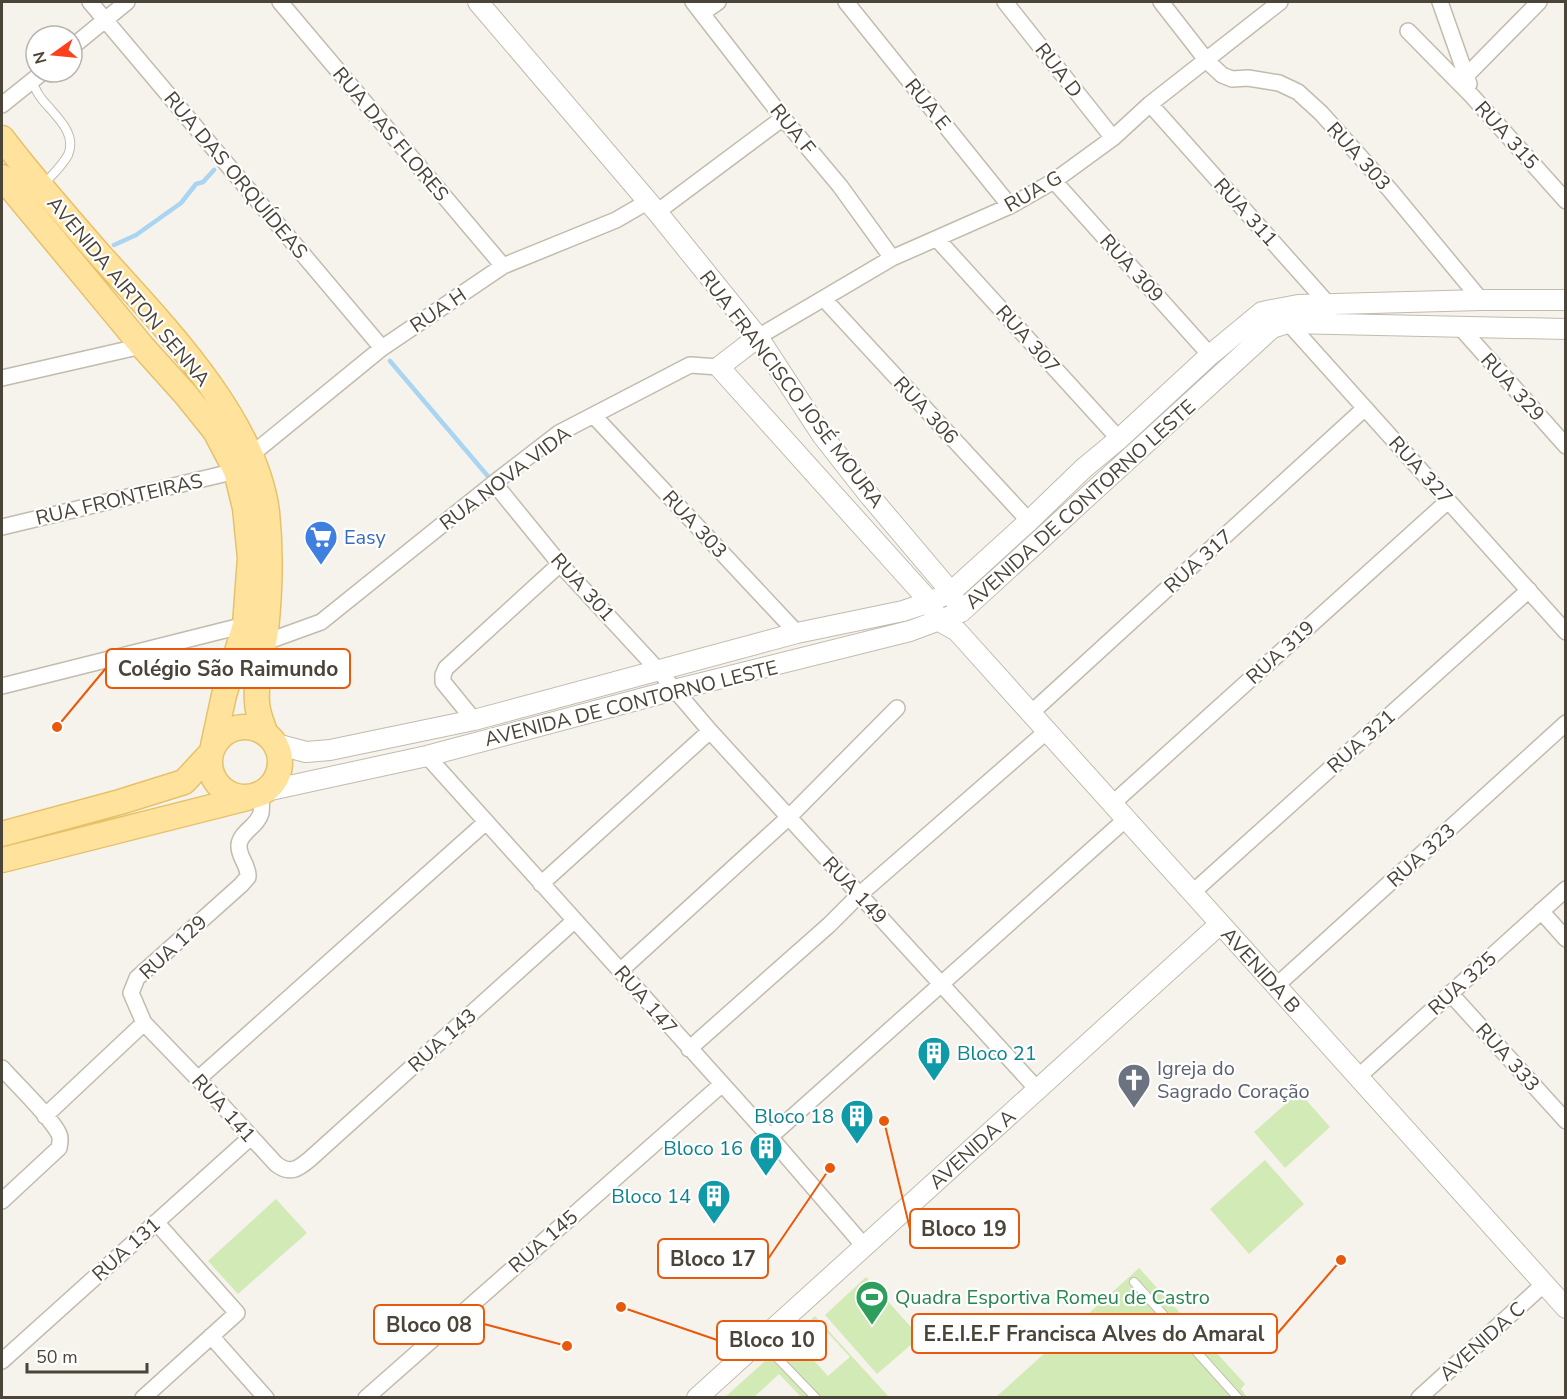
<svg xmlns="http://www.w3.org/2000/svg" width="1567" height="1399" font-family="'Nunito Sans',sans-serif">
  <rect width="100%" height="100%" fill="#f6f3ec"/>
  <path fill="#d2eab5" fill-rule="evenodd" d="M1299,1092L1330,1127L1285,1168L1254,1132Z
    M1265,1160L1304,1204L1249,1254L1210,1209Z
    M276,1199L307,1233L238,1294L208,1261Z
    M1139,1268L1245,1384L1241,1389L1247,1397L995,1398Z
    M866,1277L920,1337L877,1374L825,1315Z
    M815,1316L889,1397H801L779,1374L754,1397L724,1398ZM828,1333L850,1357L828,1376L807,1353Z"/>
  <g fill="none" stroke-linecap="round" stroke-linejoin="round">
    <path stroke="#a9d4f2" stroke-width="4.5" d="M114,245L136,235L181,203L196,184L203,182L214,170
      M390,361L492,481"/>
    <g stroke="#c2bbae" stroke-width="10">
      <path id="service" d="M31,81C35,87 37,93 41,98C53,114 78,132 68,155C62,166 52,175 44,184
        M1134,1282L1238,1398
        M761,1341L816,1398"/>
    </g>
    <g stroke="#c2bbae" stroke-width="18">
      <path id="minor" d="M90,2L382,348
        M280,2L503,266
        M693,2L783,118L840,186L892,258
        M846,2L1010,206
        M1005,2L1113,138
        M1161,2L1207,61L1222,75L1232,79L1248,78L1279,83L1298,92L1321,113L1390,190L1481,300
        M1440,2L1469,84
        M702,13L718,2
        M1408,31L1472,96L1566,201
        M72,47L127,2
        M1467,75L1539,2
        M1150,104L1329,305L1330,310
        M2,105L43,72
        M1054,181L1210,355
        M657,212L783,118
        M937,239L1119,439
        M824,299L1029,521
        M1284,318L1566,632
        M1460,327L1566,446
        M758,337L892,258L1010,206L1054,181L1113,138L1150,104L1280,2
        M2,378L142,346
        M594,416L797,633
        M251,455L382,348L503,266L616,220L647,202
        M494,483L560,564L658,670L710,731L1037,1089
        M2,527L236,471
        M263,643L321,622L494,483L559,433L690,365L719,367
        M2,686L245,625
        M1031,713L1365,408
        M474,720L443,682V675L446,668L560,564
        M427,756L770,1137L864,1246
        M261,794C261,800 262,808 261,813C258,826 240,832 239,845C238,857 249,865 248,877L241,885L137,978L131,993L144,1023L198,1079L276,1164C290,1175 298,1169 310,1159L574,921
        M1112,804L1448,501
        M541,884L710,731
        M1193,892L1529,590
        M1541,911L1566,939
        M620,971L789,817L897,708
        M1276,986L1566,723
        M1450,993L1566,1121
        M689,1049L829,925L859,895L1047,731
        M2,1068C16,1084 50,1116 59,1134C61,1138 60,1143 59,1148L2,1201
        M1358,1077L1566,889
        M198,1079L486,822
        M45,1116L144,1023
        M770,1137L1126,819
        M211,1336L266,1398
        M2,1361L251,1137
        M143,1398L237,1313L156,1222
        M366,1398L721,1085
        M1419,1398L1544,1284"/>
    </g>
    <g stroke="#c2bbae" stroke-width="22">
      <path id="tertiary" d="M478,2L657,212L758,337L822,435L869,495L951,592L956,602
        M758,337L719,367L930,602L934,611
        M939,621L957,631L1566,1308
        M276,744L306,752L330,750L474,720L797,633L903,611L930,602L951,592L1029,521L1084,468L1119,439L1210,355L1262,312L1298,305L1481,300H1566
        M266,791L427,756L674,690L910,631L961,612L1272,328L1288,323L1566,329
        M697,1398L1220,924"/>
    </g>
    <g stroke="#e6c16a" stroke-width="27">
      <path id="primary" d="M2,138C33,179 67,217 101,256C162,324 255,418 267,512C271,550 270,592 266,630C263,653 255,678 257,702C257,712 262,723 265,732
        M2,177L142,346L186,395L215,431L236,471L245,508L250,558L245,625L224,695L213,746
        M210 762a35 35 0 1 1 70 0a35 35 0 1 1-70 0Z
        M2,834L120,802L184,782L210,754
        M2,860L247,798"/>
    </g>
    <use href="#service" stroke="#fff" stroke-width="8"/>
    <use href="#minor" stroke="#fff" stroke-width="15"/>
    <use href="#tertiary" stroke="#fff" stroke-width="20"/>
    <use href="#primary" stroke="#ffe39c" stroke-width="24"/>
  </g>
  <defs>
    <g id="supermarket-pin" transform="scale(1.725)"><path d="M0 17L-7.5 6A9.5 9.5 0 1 1 7.5 6Z" fill="#3f7fe0" stroke="#fff"/><path d="M-6-5.5h2.5l.6 2H6L4.5 2H-2.5L-4.4-4H-6ZM-1.5 3.2a1.3 1.3 0 1 0 .1 0ZM3 3.2a1.3 1.3 0 1 0 .1 0Z" fill="#fff"/></g>
    <g id="building-pin" transform="scale(1.725)"><path d="M0 17L-7.5 6A9.5 9.5 0 1 1 7.5 6Z" fill="#0f9aa8" stroke="#fff"/><path d="M-4-6H4V6H1V3H-1V6H-4ZM-2.5-4.3h1.7v1.8h-1.7ZM.8-4.3h1.7v1.8H.8ZM-2.5-1h1.7V.8h-1.7ZM.8-1h1.7V.8H.8Z" fill="#fff"/></g>
    <g id="church-pin" transform="scale(1.725)"><path d="M0 17L-7.5 6A9.5 9.5 0 1 1 7.5 6Z" fill="#6b7280" stroke="#fff"/><path d="M-1.2-6h2.4v3.5h3.3v2.4h-3.3V6h-2.4V-.1h-3.3v-2.4h3.3Z" fill="#fff"/></g>
    <g id="stadium-pin" transform="scale(1.725)"><path d="M0 17L-7.5 6A9.5 9.5 0 1 1 7.5 6Z" fill="#2e9e5b" stroke="#fff"/><path d="M0-5a6.5 5 0 1 0 0 10a6.5 5 0 1 0 0-10ZM-3.5-1.8h7v3.6h-7Z" fill="#fff"/></g>
  </defs>
  <g fill-rule="evenodd">
    <use href="#supermarket-pin" x="321" y="537"/>
    <use href="#building-pin" x="934" y="1053"/>
    <use href="#church-pin" x="1134" y="1080"/>
    <use href="#building-pin" x="857" y="1116"/>
    <use href="#building-pin" x="766" y="1148"/>
    <use href="#building-pin" x="714" y="1196"/>
    <use href="#stadium-pin" x="872" y="1297"/>
  </g>
  <g text-anchor="middle" stroke-width="4.5" stroke-linejoin="round" paint-order="stroke">
    <g font-size="20" fill="#4b4439" stroke="#fff">
      <text transform="translate(1059 70) rotate(52)" y="7">RUA D</text>
      <text transform="translate(928 104) rotate(51)" y="7">RUA E</text>
      <text transform="translate(793 129) rotate(51)" y="7">RUA F</text>
      <text transform="translate(391 134) rotate(50)" y="7">RUA DAS FLORES</text>
      <text transform="translate(1507 135) rotate(48)" y="7">RUA 315</text>
      <text transform="translate(1359 156) rotate(48)" y="7">RUA 303</text>
      <text transform="translate(236 175) rotate(50)" y="7">RUA DAS ORQUÍDEAS</text>
      <text transform="translate(1033 191) rotate(-30)" y="7">RUA G</text>
      <text transform="translate(1246 212) rotate(48)" y="7">RUA 311</text>
      <text transform="translate(1132 268) rotate(48)" y="7">RUA 309</text>
      <text transform="translate(129 291) rotate(50)" y="7">AVENIDA AIRTON SENNA</text>
      <text transform="translate(438 310) rotate(-34)" y="7">RUA H</text>
      <text transform="translate(1028 339) rotate(48)" y="7">RUA 307</text>
      <text transform="translate(1513 387) rotate(48)" y="7">RUA 329</text>
      <text transform="translate(792 389) rotate(53)" y="7">RUA FRANCISCO JOSÉ MOURA</text>
      <text transform="translate(926 410) rotate(47)" y="7">RUA 306</text>
      <text transform="translate(1421 470) rotate(48)" y="7">RUA 327</text>
      <text transform="translate(505 478) rotate(-37)" y="7">RUA NOVA VIDA</text>
      <text transform="translate(119 499) rotate(-13)" y="7">RUA FRONTEIRAS</text>
      <text transform="translate(1080 504) rotate(-42)" y="7">AVENIDA DE CONTORNO LESTE</text>
      <text transform="translate(695 524) rotate(47)" y="7">RUA 303</text>
      <text transform="translate(1198 561) rotate(-42)" y="7">RUA 317</text>
      <text transform="translate(583 587) rotate(48)" y="7">RUA 301</text>
      <text transform="translate(1280 652) rotate(-42)" y="7">RUA 319</text>
      <text transform="translate(631 703) rotate(-14)" y="7">AVENIDA DE CONTORNO LESTE</text>
      <text transform="translate(1361 741) rotate(-42)" y="7">RUA 321</text>
      <text transform="translate(1421 855) rotate(-42)" y="7">RUA 323</text>
      <text transform="translate(855 890) rotate(47)" y="7">RUA 149</text>
      <text transform="translate(173 947) rotate(-43)" y="7">RUA 129</text>
      <text transform="translate(1261 970) rotate(48)" y="7">AVENIDA B</text>
      <text transform="translate(1462 983) rotate(-42)" y="7">RUA 325</text>
      <text transform="translate(646 1000) rotate(49)" y="7">RUA 147</text>
      <text transform="translate(442 1040) rotate(-42)" y="7">RUA 143</text>
      <text transform="translate(1508 1057) rotate(48)" y="7">RUA 333</text>
      <text transform="translate(224 1108) rotate(48)" y="7">RUA 141</text>
      <text transform="translate(972 1149) rotate(-42)" y="7">AVENIDA A</text>
      <text transform="translate(543 1241) rotate(-41)" y="7">RUA 145</text>
      <text transform="translate(126 1249) rotate(-42)" y="7">RUA 131</text>
      <text transform="translate(1482 1341) rotate(-42)" y="7">AVENIDA C</text>
    </g>
    <g font-size="20" fill="#366cbe" stroke="#fff" text-anchor="start">
      <text x="344" y="544">Easy</text>
    </g>
    <g font-size="20" fill="#0d838f" stroke="#fff" text-anchor="end">
      <text x="957" y="1060" text-anchor="start">Bloco 21</text>
      <text x="834" y="1123">Bloco 18</text>
      <text x="743" y="1155">Bloco 16</text>
      <text x="691" y="1203">Bloco 14</text>
    </g>
    <g font-size="20" fill="#5b616d" stroke="#fff" text-anchor="start">
      <text x="1157" y="1075">Igreja do<tspan x="1157" dy="23">Sagrado Coração</tspan></text>
    </g>
    <g font-size="20" fill="#27864d" stroke="#fff" text-anchor="start">
      <text x="895" y="1304">Quadra Esportiva Romeu de Castro</text>
    </g>
  </g>
  <path fill="none" stroke="#e8590c" stroke-width="2" d="M57 727L106 668M884 1121L910 1229M830 1168L768 1259M567 1346L484 1324M1341 1260L1277 1334M621 1307L717 1340"/>
  <g fill="#e8590c" stroke="#fff" stroke-width="2">
    <circle cx="57" cy="727" r="6"/>
    <circle cx="884" cy="1121" r="6"/>
    <circle cx="830" cy="1168" r="6"/>
    <circle cx="567" cy="1346" r="6"/>
    <circle cx="1341" cy="1260" r="6"/>
    <circle cx="621" cy="1307" r="6"/>
  </g>
  <g fill="#fff" stroke="#e8590c" stroke-width="2">
    <rect x="106" y="649" width="244" height="39" rx="6"/>
    <rect x="910" y="1209" width="109" height="39" rx="6"/>
    <rect x="658" y="1239" width="110" height="39" rx="6"/>
    <rect x="374" y="1305" width="110" height="39" rx="6"/>
    <rect x="912" y="1314" width="365" height="39" rx="6"/>
    <rect x="717" y="1321" width="109" height="39" rx="6"/>
  </g>
  <g font-size="21" text-anchor="middle" font-weight="bold" fill="#4b4439">
    <text x="228" y="676">Colégio São Raimundo</text>
    <text x="964" y="1236">Bloco 19</text>
    <text x="713" y="1266">Bloco 17</text>
    <text x="429" y="1332">Bloco 08</text>
    <text x="1094" y="1341">E.E.I.E.F Francisca Alves do Amaral</text>
    <text x="772" y="1347">Bloco 10</text>
  </g>
  <rect width="1567" height="1399" fill="none" stroke="#4b4439" stroke-width="6"/>
  <g transform="translate(54 54) rotate(255)"><circle r="28" fill="#ffffff" stroke="#b7b4b0" stroke-width="1.5"/>
  <path d="M0-4.5L10 22L0 15L-10 22Z" fill="#fc3f1d"/>
  <text y="-9" font-size="16" font-weight="bold" text-anchor="middle" fill="#4b4439">N</text>
  </g>
  <path d="M27 1363v9h120v-9" fill="none" stroke="#4b4439" stroke-width="3"/>
  <text x="36" y="1363" font-size="18" fill="#4b4439" stroke="#ffffff" stroke-width="4.5" paint-order="stroke">50 m</text>
</svg>
